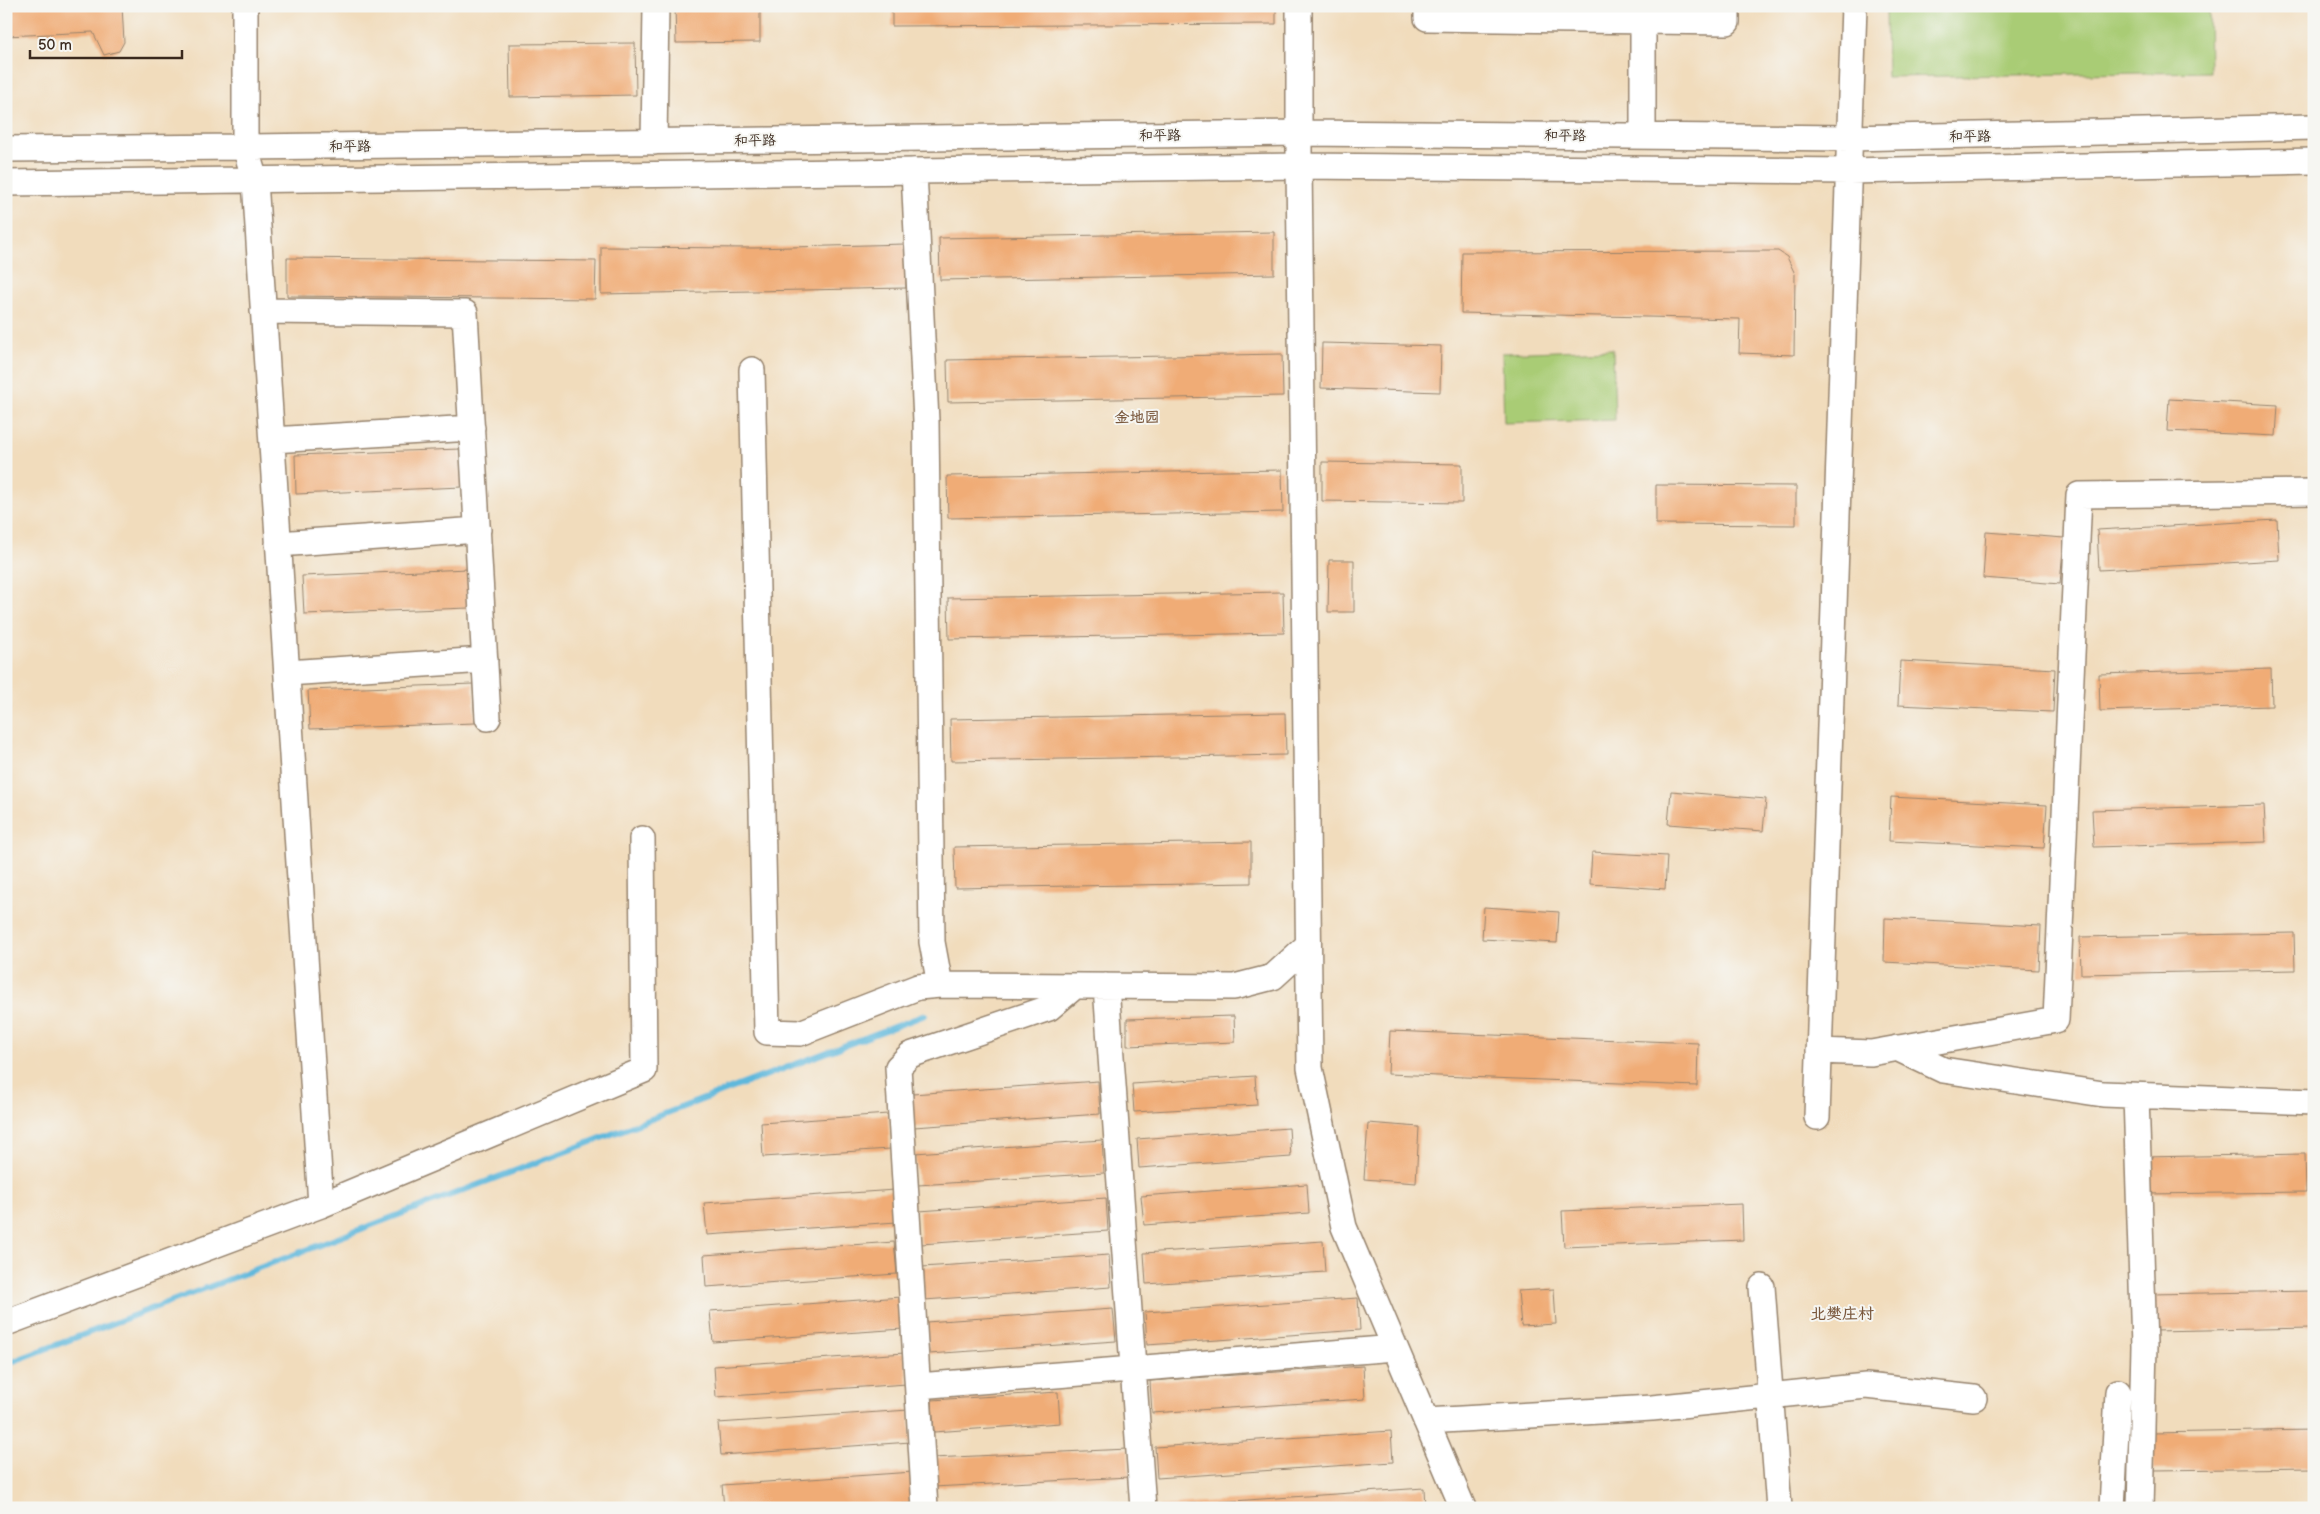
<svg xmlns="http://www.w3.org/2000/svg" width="2320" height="1514" font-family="'Balsamiq Sans','LXGW WenKai TC',sans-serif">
  <rect width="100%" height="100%" fill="#f6f6f2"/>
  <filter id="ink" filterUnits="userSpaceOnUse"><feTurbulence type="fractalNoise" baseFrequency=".02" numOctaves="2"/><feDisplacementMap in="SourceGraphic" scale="10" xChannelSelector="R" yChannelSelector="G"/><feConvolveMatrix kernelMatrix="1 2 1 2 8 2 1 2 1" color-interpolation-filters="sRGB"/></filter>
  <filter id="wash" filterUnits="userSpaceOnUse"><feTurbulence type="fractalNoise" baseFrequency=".0096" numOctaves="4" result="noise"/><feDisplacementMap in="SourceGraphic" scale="20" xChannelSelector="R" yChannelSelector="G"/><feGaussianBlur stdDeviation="1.12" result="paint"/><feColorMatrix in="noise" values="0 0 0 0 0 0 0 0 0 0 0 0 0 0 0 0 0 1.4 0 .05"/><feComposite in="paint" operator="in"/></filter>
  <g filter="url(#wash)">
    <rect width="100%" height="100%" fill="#f1dcbc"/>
    <path fill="#a9cc75" stroke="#727b4a" d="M1886,6H2209L2210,72L1887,77Z
      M1613,349L1615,420L1504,423L1502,353Z"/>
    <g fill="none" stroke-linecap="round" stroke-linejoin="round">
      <path stroke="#5eb8dc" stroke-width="6" d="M6,1364L925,1015"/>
    </g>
    <g id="blocks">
      <path fill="#f0ac76" d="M6,6H122L124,42L119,51L104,55L93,32L6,36Z
        M675,6H760V42L676,43Z
        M892,6H1276V24L892,26Z
        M635,43L636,95L510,97L509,44Z
        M1274,232V274L940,280L939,238Z
        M905,244L906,288L601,294V247L754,248Z
        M1778,251L1787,257L1795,274L1794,355L1739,353L1740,319L1461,313L1462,252Z
        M287,258L596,261L595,299L287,296Z
        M1322,343L1441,346L1440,392L1321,388Z
        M1282,354L1283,396L948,402L947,360Z
        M2169,399L2278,405L2276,436L2167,431Z
        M460,449L462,487L296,494L295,455Z
        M1322,462L1462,464V503L1322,501Z
        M1282,470L1283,512L948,518L947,476Z
        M1656,485L1796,486V525L1656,524Z
        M2277,520L2279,560L2099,570L2097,530Z
        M1986,532L2064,538L2060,584L1983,578Z
        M1329,560H1354V612H1328Z
        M468,569L469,608L304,614L302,576Z
        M1283,592L1284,633L949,639L948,598Z
        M1900,661L2055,669L2053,712L1898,705Z
        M2271,669L2272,706L2100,711L2099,674Z
        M473,684L475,723L310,729L308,690Z
        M1285,713L1286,755L951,761L950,719Z
        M1671,791L1766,799L1763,831L1668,824Z
        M1891,797L2047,805L2044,848L1889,841Z
        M2264,805L2266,842L2094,847L2092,810Z
        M1251,842V883L955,888L954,847Z
        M1592,852L1667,856L1665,889L1590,884Z
        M1484,907L1559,912L1557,943L1482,939Z
        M1885,918L2041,926L2039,970L1884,962Z
        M2294,933L2295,970L2081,974L2080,937Z
        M1234,1016L1235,1042L1127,1046V1019Z
        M1390,1031L1698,1043L1697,1086L1388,1074Z
        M1255,1076L1257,1105L1134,1112L1132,1084Z
        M1098,1081L1100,1114L914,1127L912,1094Z
        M888,1114L890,1149L763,1157L761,1123Z
        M1368,1123L1419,1127L1416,1183L1364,1179Z
        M1289,1128L1291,1157L1139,1168L1137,1139Z
        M1102,1140L1104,1173L918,1185L915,1153Z
        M2305,1154L2306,1192L2145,1194L2144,1157Z
        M1307,1184L1309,1213L1144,1225L1141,1196Z
        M895,1190L897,1222L707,1235L704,1203Z
        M1106,1198L1108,1231L921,1244L919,1211Z
        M1742,1204L1743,1240L1564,1247L1562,1211Z
        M1323,1241L1325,1272L1146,1284L1144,1253Z
        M894,1242L897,1274L706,1287L704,1255Z
        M1109,1255L1111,1287L924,1300L922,1267Z
        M1554,1289L1556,1324L1521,1326L1518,1291Z
        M2312,1291L2313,1328L2152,1331L2151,1294Z
        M901,1297L903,1329L713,1342L710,1311Z
        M1358,1298L1360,1330L1147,1345L1145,1312Z
        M1113,1309L1116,1341L929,1354L926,1322Z
        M905,1353L907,1384L716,1397L714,1366Z
        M1363,1366L1365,1399L1152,1413L1150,1381Z
        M1058,1392L1060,1423L934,1432L932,1400Z
        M909,1410L911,1442L721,1455L718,1423Z
        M2313,1430L2314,1468L2153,1470L2152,1433Z
        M1391,1431L1393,1462L1157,1478L1155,1447Z
        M1128,1449L1129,1477L933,1487L932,1458Z
        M913,1472L915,1503L851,1508H724L722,1485Z
        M1424,1488L1425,1508H1159V1506Z"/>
    </g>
  </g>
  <g filter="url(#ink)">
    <use href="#blocks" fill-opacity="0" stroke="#96836d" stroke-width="1"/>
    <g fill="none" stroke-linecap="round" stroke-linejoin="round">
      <g stroke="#96836d" stroke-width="28">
        <path id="minor" d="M1299,6V166L1310,1068L1344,1227L1463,1508
          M1427,6V18L1727,22V6
          M1643,21V136
          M654,142L656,6
          M6,149L245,147L1299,133L1850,138L2314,127
          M6,183L1299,166L1849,171L2314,161
          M263,311L465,313L488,718
          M752,370L767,1032L800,1033L918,987L940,985L932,942L926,421L914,171
          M272,440L472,428
          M278,544L478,530
          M287,673L485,660
          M940,985L1234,987L1273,977L1308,945
          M1106,986L1143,1508
          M1897,1048L1943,1070L2103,1094L2314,1102
          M1819,1051L1871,1053L2056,1020L2079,495L2314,492
          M2136,1096L2144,1346L2140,1508
          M1817,1117L1854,6
          M321,1205L644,1070L642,839
          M1762,1287L1779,1508
          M6,1323L321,1205L255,180L245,147V6
          M918,1386L1395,1348
          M1426,1421L1652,1408L1866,1386L1974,1398
          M925,1508L898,1067L910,1055L1049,1008L1075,986
          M2112,1508L2118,1392"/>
      </g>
      <use href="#minor" stroke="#fff" stroke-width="25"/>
    </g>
  </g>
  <g text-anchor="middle" stroke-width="4" stroke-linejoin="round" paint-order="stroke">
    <g font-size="14" fill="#3b2a1e" stroke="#f6f6f2">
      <text transform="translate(1160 135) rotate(-1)" y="5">和平路</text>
      <text transform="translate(1565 135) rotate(1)" y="5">和平路</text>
      <text transform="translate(1970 136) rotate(-1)" y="5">和平路</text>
      <text transform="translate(755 140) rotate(-1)" y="5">和平路</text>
      <text transform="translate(350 146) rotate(-1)" y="5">和平路</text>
    </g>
    <g font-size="15" font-weight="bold" fill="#7a583d" stroke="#f6f6f2">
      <text x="1137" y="422">金地园</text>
    </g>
    <g font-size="16" font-weight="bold" fill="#7a583d" stroke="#f6f6f2">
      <text x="1842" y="1319">北樊庄村</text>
    </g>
  </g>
  <rect width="2320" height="1514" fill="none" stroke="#f6f6f2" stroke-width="25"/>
  <path d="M30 50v8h152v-8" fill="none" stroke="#3b2a1e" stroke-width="2.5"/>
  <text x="38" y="50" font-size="15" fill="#3b2a1e" stroke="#f6f6f2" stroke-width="4" paint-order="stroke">50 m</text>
</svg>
